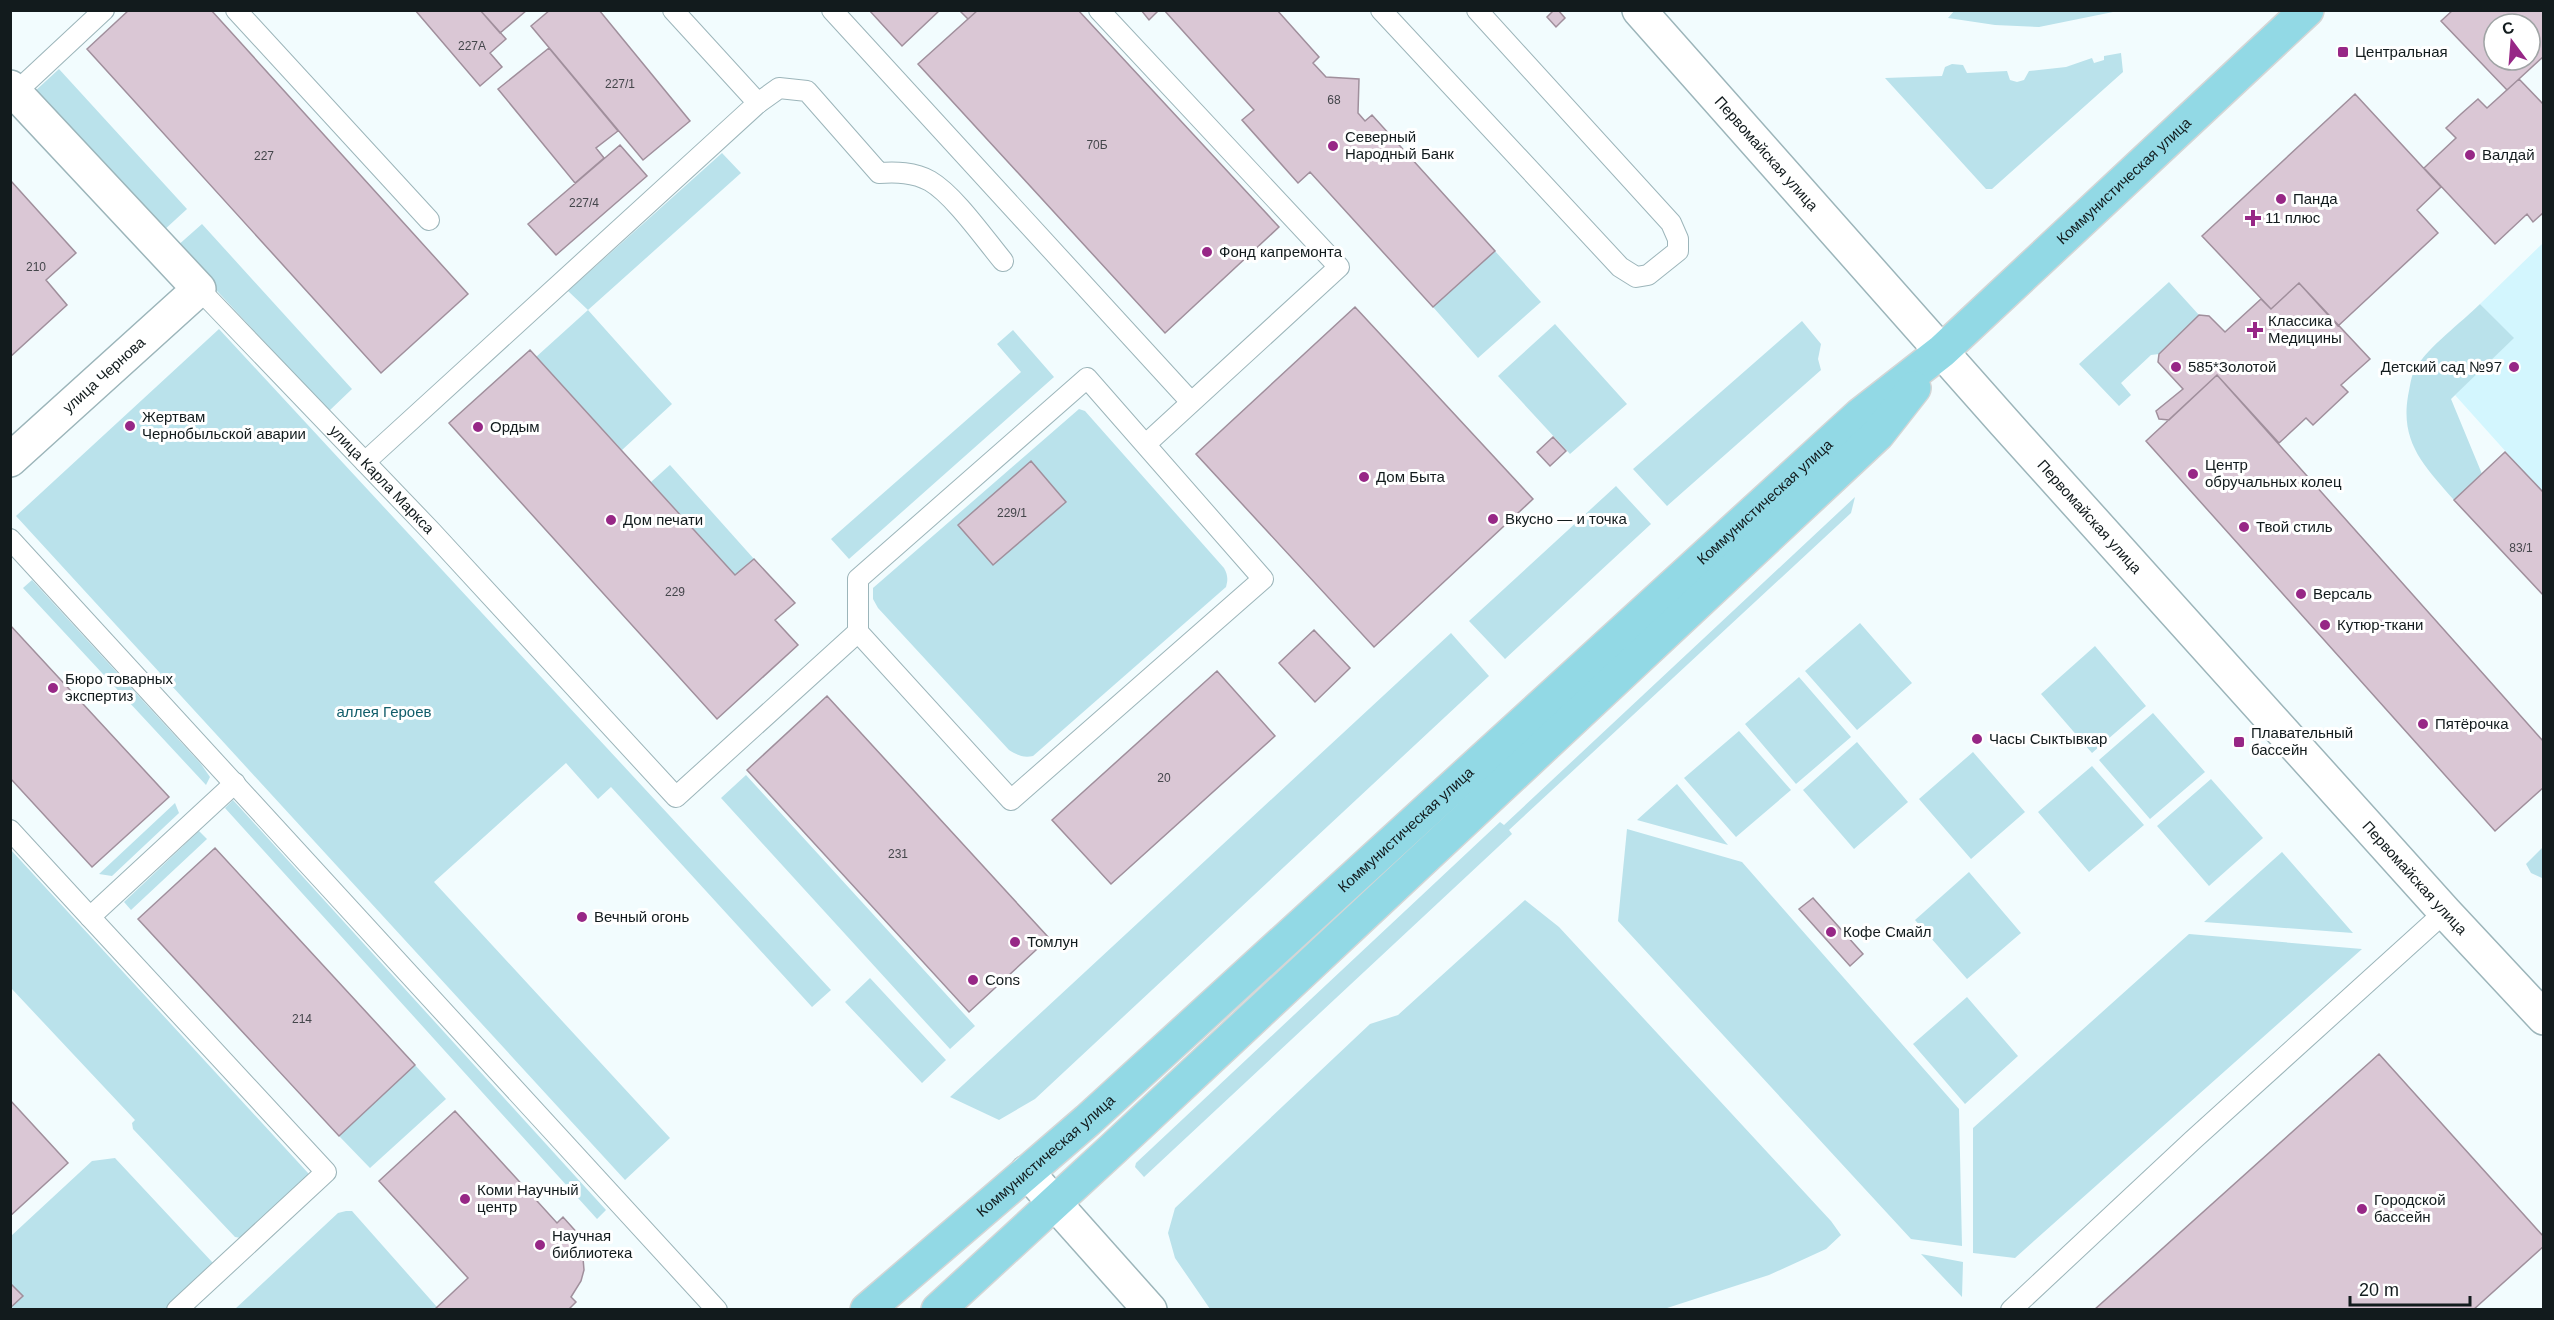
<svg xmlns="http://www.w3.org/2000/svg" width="2554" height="1320" font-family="Helvetica,sans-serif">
  <rect width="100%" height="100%" fill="#f2fcfe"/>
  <path fill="#d3f6fe" d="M2543,243V493L2455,395L2513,338L2480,304Z"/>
  <path fill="#bae2eb" d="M1955,10H2113V12L2039,27L1995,25L1948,18Z
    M2121,53L2123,72L1992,189H1986L1885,78L1942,76L1945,67L1952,64L1963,65L1967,73L2007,71L2010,80L2017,82L2024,80L2029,71L2066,67L2092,58L2094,63L2104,60V56Z
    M59,69L187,209L163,231L34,92Z
    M722,153L741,173L588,310L672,404L622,450L536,357L588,310L568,291Z
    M202,224L352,389L329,411L176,247Z
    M1495,251L1541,302L1478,358L1433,307Z
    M2169,282L2199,315L2159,354L2151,355L2121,383L2131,395L2119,406L2079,364Z
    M2480,304L2514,338L2451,399L2482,474L2454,500C2425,467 2400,443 2408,396C2410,387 2411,376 2415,369C2429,346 2461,323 2480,304Z
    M1802,321L1821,344L1818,359L1821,370L1667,506L1633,469Z
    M1555,324L1627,404L1570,454L1498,376Z
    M219,329L831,990L812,1007L611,787L598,799L566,763L434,882L670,1138L625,1180L16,516Z
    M1013,330L1054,377L849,559L831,539L1021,372L997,344Z
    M1079,409L1085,411L1224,568C1228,575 1228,580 1226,587L1033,756C1023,758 1017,755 1009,750L878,608L873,599V588Z
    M670,465L754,559L735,575L651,482Z
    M1616,486L1651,524L1505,659L1469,621Z
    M1855,497L1851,513L1509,830L1512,834L1144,1177L1135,1167L1136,1163L1500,822L1504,825Z
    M32,580L201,764L210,777L206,785L23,588Z
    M1860,623L1912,683L1857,730L1805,671Z
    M1451,633L1489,676L1035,1099L999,1120L950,1097Z
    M2095,646L2146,706L2092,753L2041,694Z
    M1799,677L1851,737L1796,784L1745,724Z
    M2153,713L2205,772L2150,819L2099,760Z
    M1739,731L1791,790L1736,837L1684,778Z
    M1857,742L1908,802L1854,849L1803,790Z
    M1973,752L2025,812L1971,859L1919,799Z
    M2092,766L2144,825L2089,872L2038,812Z
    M746,775L975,1026L950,1049L721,798Z
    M2211,779L2263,838L2209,886L2157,826Z
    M1677,784L1728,845L1637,820Z
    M233,800L606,1210L597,1219L225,808Z
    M175,803L179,813L112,876L99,874Z
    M1627,829L1742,862L1959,1109L1962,1246L1911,1239L1618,921Z
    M199,831L207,839L131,910L124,902Z
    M2543,847L2544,877L2542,878L2531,873L2526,864Z
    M11,850L308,1173L309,1176L241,1238L235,1237L133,1129L132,1123L135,1120L11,988Z
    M2282,852L2353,933L2204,922Z
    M1969,872L2021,933L1967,979L1915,920Z
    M1525,900L1559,927L1831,1221L1841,1235L1826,1249L1769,1275L1664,1309H1210L1175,1258L1168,1233L1175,1208L1370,1024L1398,1015Z
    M2189,934L2362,949L2015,1258L1973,1253V1128Z
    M870,978L946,1060L922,1083L845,1002Z
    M1967,997L2018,1056L1965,1104L1913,1044Z
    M415,1065L446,1099L370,1168L339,1136Z
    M115,1158L213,1263V1266L166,1309L11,1310V1236L92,1161Z
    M346,1211H352L437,1307L434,1310L235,1309L338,1213Z
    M1921,1254L1963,1262L1962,1297Z"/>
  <path fill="#dac7d5" stroke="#a08f9c" stroke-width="1.5" fill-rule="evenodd" d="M129,10H211L468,294L381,373L87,49Z
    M415,10H480L506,39L490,53L502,67L480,86Z
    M480,10H527L500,33Z
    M550,10H599L690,121L643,160L531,26Z
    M869,10H940L902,46Z
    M959,10H978L968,19Z
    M978,10H1078L1279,227L1165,333L918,64Z
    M1141,10H1159L1149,20Z
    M1164,10H1277L1319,57L1313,63L1326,77L1359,79L1358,113L1365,121L1372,115L1495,251L1433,307L1310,172L1298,183L1242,120L1254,110Z
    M1554,10H1558L1565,18L1556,27L1547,17Z
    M2453,10H2544V56L2507,90L2441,21ZM2494,24H2530V60H2494Z
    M549,48L618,131L596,148L604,158L575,183L498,89Z
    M2519,79L2544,105V212L2533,222L2527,214L2495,244L2424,168L2456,138L2446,128L2461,114L2478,99L2487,108Z
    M2355,94L2441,187L2417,210L2438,233L2338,326L2299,283L2271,309L2202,236Z
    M620,145L647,176L556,255L528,224Z
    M11,181L76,253L46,280L67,305L10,357Z
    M2299,283L2370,359L2341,385L2348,392L2313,425L2306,418L2279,443L2217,375L2169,420L2159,419L2156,411L2183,389L2158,362L2159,354L2199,315L2209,316L2225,332L2261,299L2271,309Z
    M1355,307L1533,499L1374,647L1196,454Z
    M530,350L735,575L754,559L795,603L775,620L798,645L717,719L449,423Z
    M2217,375L2544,742V787L2495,831L2146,441Z
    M1553,437L1566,451L1550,466L1537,452Z
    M2505,452L2544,493V596L2454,500Z
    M1031,461L1066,502L993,565L958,525Z
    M10,625L169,797L92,867L10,778Z
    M1314,630L1350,668L1315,702L1279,663Z
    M1217,671L1275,736L1111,884L1052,820Z
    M827,696L1049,938L969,1012L747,770Z
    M215,848L415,1065L339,1136L138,919Z
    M1813,898L1863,954L1850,966L1799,909Z
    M2379,1054L2544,1237V1246L2473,1310H2094Z
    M10,1100L68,1163L10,1216Z
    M455,1111L557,1223L563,1217L580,1236L574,1242L583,1258L584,1270L581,1281L571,1297L576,1302L568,1310H434L468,1278L379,1181Z
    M10,1283L23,1296L10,1308Z"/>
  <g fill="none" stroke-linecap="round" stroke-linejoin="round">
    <g stroke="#9cb5ba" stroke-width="22">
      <g id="lane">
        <path d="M236,10L429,220"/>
        <path d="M832,10L1191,402"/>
        <path d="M1099,10L1339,267L1146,444"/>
        <path d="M1381,10L1620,267L1636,277L1648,275L1678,251V239L1671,223L1477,10"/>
        <path d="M16,92L104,10"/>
        <path d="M758,103L779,88L807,91L879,173C896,172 914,172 930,181C954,195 984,238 1003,261"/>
        <path id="s1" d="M199,289L431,531L676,797L858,632V579L1087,378L1263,579L1011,800L858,632"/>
        <path d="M365,462L758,103L673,10"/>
        <path d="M10,539L717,1310"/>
        <path d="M10,830L90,917L235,783"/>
        <path d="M90,917L326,1172L177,1310"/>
        <path d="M2011,1310L2193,1140L2445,912"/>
      </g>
    </g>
    <g stroke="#9cb5ba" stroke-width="36">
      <path id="street" d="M1027,1172L1150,1310"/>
    </g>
    <g stroke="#9cb5ba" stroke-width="36">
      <g id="secondary">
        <path id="s2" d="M1639,10L2004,422L2445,912L2544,1018"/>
        <path d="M10,87L199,289L10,460"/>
      </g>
    </g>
    <g stroke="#d4d6d6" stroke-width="36">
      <g id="primary">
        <path id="s3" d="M867,1310L1088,1120L1860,415L1942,351L2307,10"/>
        <path d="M938,1310L1114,1148L1878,434L1914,388"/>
      </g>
    </g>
    <use href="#lane" stroke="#fff" stroke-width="20"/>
    <use href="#street" stroke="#fff" stroke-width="33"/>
    <use href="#secondary" stroke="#fff" stroke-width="33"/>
    <use href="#primary" stroke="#92d9e5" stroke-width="33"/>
  </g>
  <g fill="#972786" stroke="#fff" stroke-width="2">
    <rect x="2337" y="46" width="12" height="12" rx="3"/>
    <circle cx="1333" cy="146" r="6"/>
    <circle cx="2470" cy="155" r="6"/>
    <circle cx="2281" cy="199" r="6"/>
    <path d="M2250 209h6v6h6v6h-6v6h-6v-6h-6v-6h6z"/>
    <circle cx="1207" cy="252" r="6"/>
    <path d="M2252 321h6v6h6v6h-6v6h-6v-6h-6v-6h6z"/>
    <circle cx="2176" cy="367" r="6"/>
    <circle cx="2514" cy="367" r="6"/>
    <circle cx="130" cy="426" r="6"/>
    <circle cx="478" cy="427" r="6"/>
    <circle cx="2193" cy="474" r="6"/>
    <circle cx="1364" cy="477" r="6"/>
    <circle cx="1493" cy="519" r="6"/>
    <circle cx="611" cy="520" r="6"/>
    <circle cx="2244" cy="527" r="6"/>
    <circle cx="2301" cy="594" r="6"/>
    <circle cx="2325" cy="625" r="6"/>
    <circle cx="53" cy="688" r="6"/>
    <circle cx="2423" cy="724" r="6"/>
    <circle cx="1977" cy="739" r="6"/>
    <rect x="2233" y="736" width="12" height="12" rx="3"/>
    <circle cx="582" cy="917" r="6"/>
    <circle cx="1831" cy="932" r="6"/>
    <circle cx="1015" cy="942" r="6"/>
    <circle cx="973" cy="980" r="6"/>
    <circle cx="465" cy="1199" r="6"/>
    <circle cx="2362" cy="1209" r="6"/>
    <circle cx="540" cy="1245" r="6"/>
  </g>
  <g text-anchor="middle" stroke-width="6" stroke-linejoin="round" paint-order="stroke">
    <g font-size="12" fill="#44464b">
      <text x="472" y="50">227А</text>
      <text x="620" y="88">227/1</text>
      <text x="1334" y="104">68</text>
      <text x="1097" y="149">70Б</text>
      <text x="264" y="160">227</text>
      <text x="584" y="207">227/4</text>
      <text x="36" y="271">210</text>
      <text x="1012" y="517">229/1</text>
      <text x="2521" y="552">83/1</text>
      <text x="675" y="596">229</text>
      <text x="1164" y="782">20</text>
      <text x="898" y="858">231</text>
      <text x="302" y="1023">214</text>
    </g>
    <g font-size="15" fill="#121b1d" stroke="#fff" text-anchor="start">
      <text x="2355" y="57">Центральная</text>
      <text x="1345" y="142">Северный<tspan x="1345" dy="17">Народный Банк</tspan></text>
      <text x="2482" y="160">Валдай</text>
      <text x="2293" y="204">Панда</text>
      <text x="2265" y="223">11 плюс</text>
      <text x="1219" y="257">Фонд капремонта</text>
      <text x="2268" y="326">Классика<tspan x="2268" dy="17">Медицины</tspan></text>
      <text x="2188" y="372">585*Золотой</text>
      <text x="2502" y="372" text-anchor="end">Детский сад №97</text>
      <text x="142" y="422">Жертвам<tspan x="142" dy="17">Чернобыльской аварии</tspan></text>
      <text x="490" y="432">Ордым</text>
      <text x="2205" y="470">Центр<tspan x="2205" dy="17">обручальных колец</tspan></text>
      <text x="1376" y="482">Дом Быта</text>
      <text x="1505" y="524">Вкусно — и точка</text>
      <text x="623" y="525">Дом печати</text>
      <text x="2256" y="532">Твой стиль</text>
      <text x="2313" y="599">Версаль</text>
      <text x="2337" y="630">Кутюр-ткани</text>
      <text x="65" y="684">Бюро товарных<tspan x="65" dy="17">экспертиз</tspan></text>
      <text x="2435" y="729">Пятёрочка</text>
      <text x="2251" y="738">Плавательный<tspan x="2251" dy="17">бассейн</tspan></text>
      <text x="1989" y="744">Часы Сыктывкар</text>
      <text x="594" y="922">Вечный огонь</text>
      <text x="1843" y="937">Кофе Смайл</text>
      <text x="1027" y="947">Томлун</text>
      <text x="985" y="985">Cons</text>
      <text x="477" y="1195">Коми Научный<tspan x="477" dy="17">центр</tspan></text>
      <text x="2374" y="1205">Городской<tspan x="2374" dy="17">бассейн</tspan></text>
      <text x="552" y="1241">Научная<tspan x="552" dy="17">библиотека</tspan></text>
    </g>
    <g font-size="15" fill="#121b1d" stroke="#fff">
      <text dy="5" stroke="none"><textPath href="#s2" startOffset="192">Первомайская улица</textPath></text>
      <text dy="5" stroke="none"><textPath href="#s3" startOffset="1690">Коммунистическая улица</textPath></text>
      <text transform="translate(104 375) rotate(-42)" y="5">улица Чернова</text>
      <text dy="5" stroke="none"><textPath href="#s1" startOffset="264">улица Карла Маркса</textPath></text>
      <text dy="5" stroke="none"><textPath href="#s3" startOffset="1208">Коммунистическая улица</textPath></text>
      <text dy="5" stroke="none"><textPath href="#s2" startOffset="678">Первомайская улица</textPath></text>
      <text dy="5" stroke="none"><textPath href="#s3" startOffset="722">Коммунистическая улица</textPath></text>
      <text dy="5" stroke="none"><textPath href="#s2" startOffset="1164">Первомайская улица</textPath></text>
      <text dy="5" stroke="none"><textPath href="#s3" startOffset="236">Коммунистическая улица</textPath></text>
    </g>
    <g font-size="15" fill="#115d6a" stroke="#fff">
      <text x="384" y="717">аллея Героев</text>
    </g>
  </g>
  <rect width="2554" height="1320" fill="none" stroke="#121b1d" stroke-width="24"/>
  <g transform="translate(2512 42) rotate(344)"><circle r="28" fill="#ffffff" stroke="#a0a4a5" stroke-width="1.5"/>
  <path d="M0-4.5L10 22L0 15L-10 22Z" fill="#972786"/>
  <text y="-9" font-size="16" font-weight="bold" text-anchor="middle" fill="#121b1d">С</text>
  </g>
  <path d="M2350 1296v9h120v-9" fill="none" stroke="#121b1d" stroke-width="3"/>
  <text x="2359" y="1296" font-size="18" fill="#121b1d" stroke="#ffffff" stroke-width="4.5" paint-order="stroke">20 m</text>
</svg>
